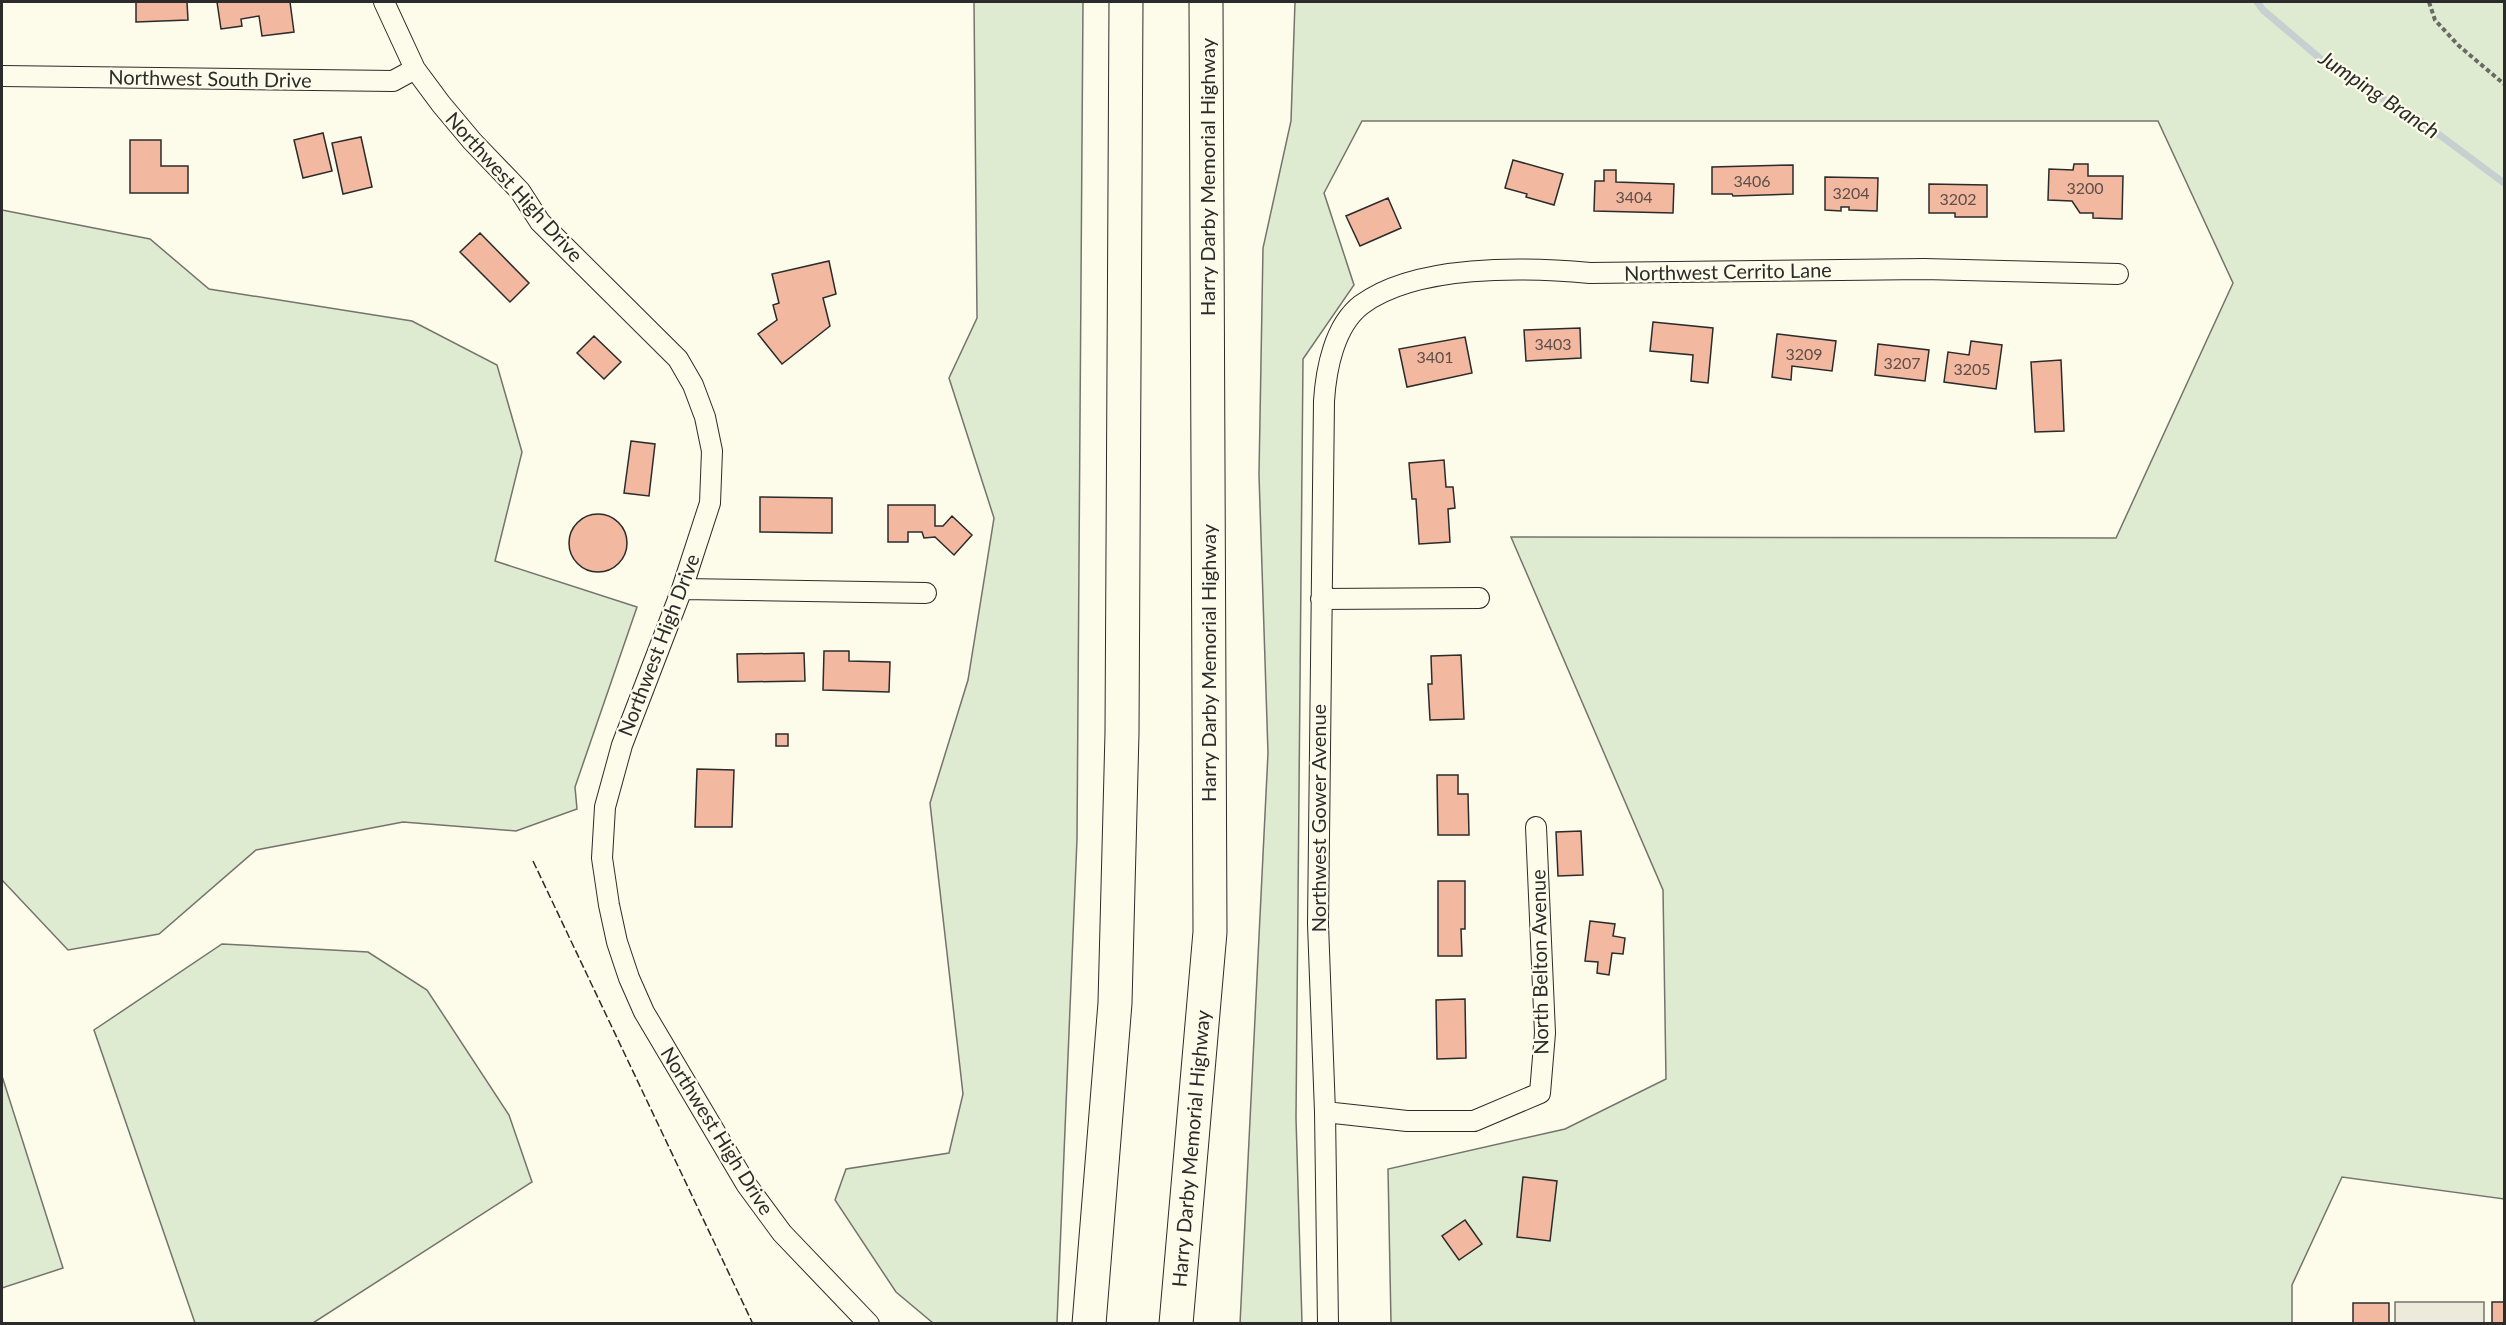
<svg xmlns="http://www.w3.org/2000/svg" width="2506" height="1325" font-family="Lato,sans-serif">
  <rect width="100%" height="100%" fill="#fdfbea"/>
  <path fill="#deebd1" stroke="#74746e" stroke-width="1.5" d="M974,2H1083L1077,839L1057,1323H933L896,1292L835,1200L846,1169L949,1153L963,1094L930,803L968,680L994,518L949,378L977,318Z
    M1295,2H2504V1199L2342,1177L2292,1285V1323H1391L1388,1169L1565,1129L1666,1079L1663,890L1511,537L2116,538L2233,283L2158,121H1362L1324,193L1354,285L1303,359L1296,1118L1302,1323L1240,1324L1268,753L1259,475L1263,248L1291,121Z
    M2,210L150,239L209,289L412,321L497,365L522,452L495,561L637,607L575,787L577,809L516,831L403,822L256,850L159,934L68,950L2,880Z
    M222,944L368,952L427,990L509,1115L532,1182L313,1323H195L94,1030Z
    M2,1076L63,1268L2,1288Z"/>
  <path fill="#eceadb" stroke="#74746e" stroke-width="1.5" d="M2395,1302H2484V1323H2395Z"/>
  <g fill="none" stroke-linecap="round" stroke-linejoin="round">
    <path stroke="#c7d0d0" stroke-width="7" d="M2257,2L2263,10L2335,71L2421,121L2504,183"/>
  </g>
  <path fill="#f2b8a0" stroke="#2b2b2b" stroke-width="1.5" d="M136,2H187L188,20L136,22Z
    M217,2H290L294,32L262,36L259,16L241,19L242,26L221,29Z
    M323,133L332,171L303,178L294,140Z
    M361,137L372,187L343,194L332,143Z
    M130,140H161V166H188V193H130Z
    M1513,160L1563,174L1554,205L1526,197L1527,194L1505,188Z
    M2074,164H2088V176H2123L2122,219L2093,218V213H2080L2072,201L2048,200L2049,169L2073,170Z
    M1793,165V194L1733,196L1732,194H1712V167Z
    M1604,170H1616V182L1674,184L1673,213L1594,211L1595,181H1604Z
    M1825,177L1878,178L1877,211L1849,210V207H1841V211L1825,210Z
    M1929,184L1987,185V217H1955V213H1929Z
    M1388,198L1401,228L1360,246L1346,216Z
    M480,233L529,283L510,302L460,252Z
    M829,261L836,294L823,298L830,326L782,364L758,334L777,320L773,305L779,303L772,274Z
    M1653,322L1713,328L1708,383L1691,381L1693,355L1650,351Z
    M1580,328L1581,358L1526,361L1524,330Z
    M1777,334L1836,341L1832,371L1792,366L1791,380L1772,377Z
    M594,336L621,362L604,379L577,353Z
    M1465,337L1472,373L1407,387L1399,349Z
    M1971,341L2002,345L1996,389L1944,382L1948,352L1969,355Z
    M1878,344L1929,350L1925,381L1875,375Z
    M2061,360L2064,431L2035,432L2031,362Z
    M631,441L655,444L649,496L624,493Z
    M1444,460L1446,487H1453L1455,508L1448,509L1450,542L1419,544L1416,499H1412L1409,463Z
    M760,497L832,498V533L760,532Z
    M888,505H935V526H943L952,516L972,535L954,555L935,537L924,538L922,532H908V542H888Z
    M569 543a29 29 0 1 1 58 0a29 29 0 1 1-58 0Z
    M824,651H849V661L890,662L889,692L823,690Z
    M804,653L805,681L738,682L737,654Z
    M1461,655L1464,719L1430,720L1428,684H1432L1431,656Z
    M776,734H788V746H776Z
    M697,769L734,770L732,827H695Z
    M1437,775H1458V794H1468L1469,835H1438Z
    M1581,831L1583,875L1558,876L1556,832Z
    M1438,881H1465V929H1461L1462,956H1438Z
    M1590,921L1615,924L1613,936L1625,938L1623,954L1612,953L1609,975L1597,973L1598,962L1585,961Z
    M1465,999L1466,1058L1437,1059L1436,1000Z
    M1523,1177L1557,1181L1550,1241L1517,1237Z
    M1465,1220L1482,1244L1459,1260L1442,1236Z
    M2492,1302H2504V1324H2492Z
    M2353,1303H2389V1324H2353Z"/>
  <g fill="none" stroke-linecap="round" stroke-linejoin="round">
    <g stroke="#2b2b2b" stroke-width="22">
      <path id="minor" d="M384,2L415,69L441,104L472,141L520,191L540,222L678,359L693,385L705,417L712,451L710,503L682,589L622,745L605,807L602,858L609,905L617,942L629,978L644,1012L746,1184L782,1233L869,1324
        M2,76L393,81L415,69
        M682,589L926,593
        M1321,599L1479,598
        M1325,1112L1407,1121H1474L1540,1093L1545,1033L1536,827
        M1328,1324L1325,1112L1318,924L1324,401C1326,370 1334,326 1361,305C1416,264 1525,267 1590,273L1924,269L2118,274"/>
    </g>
    <g stroke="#2b2b2b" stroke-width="35">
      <g id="motorway">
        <path d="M1089,1324L1115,1003L1122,733L1126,2"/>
        <path id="s1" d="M1176,1324L1210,932L1206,2"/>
      </g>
    </g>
    <path stroke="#6a6964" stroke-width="4" stroke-dasharray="4.5 3" stroke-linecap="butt" d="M2429,2L2435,20L2458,45L2504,84"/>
    <use href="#minor" stroke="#fdfbea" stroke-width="20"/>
    <use href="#motorway" stroke="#fdfbea" stroke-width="33"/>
    <path stroke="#2b2b2b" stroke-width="1.5" stroke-dasharray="8 3" stroke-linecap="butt" d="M533,861L753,1324"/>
  </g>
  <g text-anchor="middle" stroke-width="4.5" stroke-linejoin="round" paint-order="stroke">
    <g font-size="16" fill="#5d4e48">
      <text x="1752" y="187">3406</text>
      <text x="2085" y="194">3200</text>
      <text x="1851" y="199">3204</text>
      <text x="1634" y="203">3404</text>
      <text x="1958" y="205">3202</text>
      <text x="1553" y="350">3403</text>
      <text x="1804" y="360">3209</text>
      <text x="1435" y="363">3401</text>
      <text x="1902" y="369">3207</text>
      <text x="1972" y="375">3205</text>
    </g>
    <g font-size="20" fill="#2b2b2b" stroke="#fdfbea">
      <text transform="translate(210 79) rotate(1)" y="7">Northwest South Drive</text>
      <text transform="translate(1208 177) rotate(-90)" y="7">Harry Darby Memorial Highway</text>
      <text transform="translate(514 187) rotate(48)" y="7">Northwest High Drive</text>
      <text transform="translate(1728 272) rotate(-1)" y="7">Northwest Cerrito Lane</text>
      <text transform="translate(659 645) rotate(-69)" y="7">Northwest High Drive</text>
      <text transform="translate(1209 663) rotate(-90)" y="7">Harry Darby Memorial Highway</text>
      <text transform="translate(1319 818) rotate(-90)" y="7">Northwest Gower Avenue</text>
      <text transform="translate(1540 962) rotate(-91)" y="7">North Belton Avenue</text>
      <text transform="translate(717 1131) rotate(58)" y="7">Northwest High Drive</text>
      <text dy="7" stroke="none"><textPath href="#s1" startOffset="176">Harry Darby Memorial Highway</textPath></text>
    </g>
    <g font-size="21" font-style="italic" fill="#2b2b2b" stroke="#fdfbea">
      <text transform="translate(2379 95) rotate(34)" y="7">Jumping Branch</text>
    </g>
  </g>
  <rect width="2506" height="1325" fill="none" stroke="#2b2b2b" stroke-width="6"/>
</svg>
